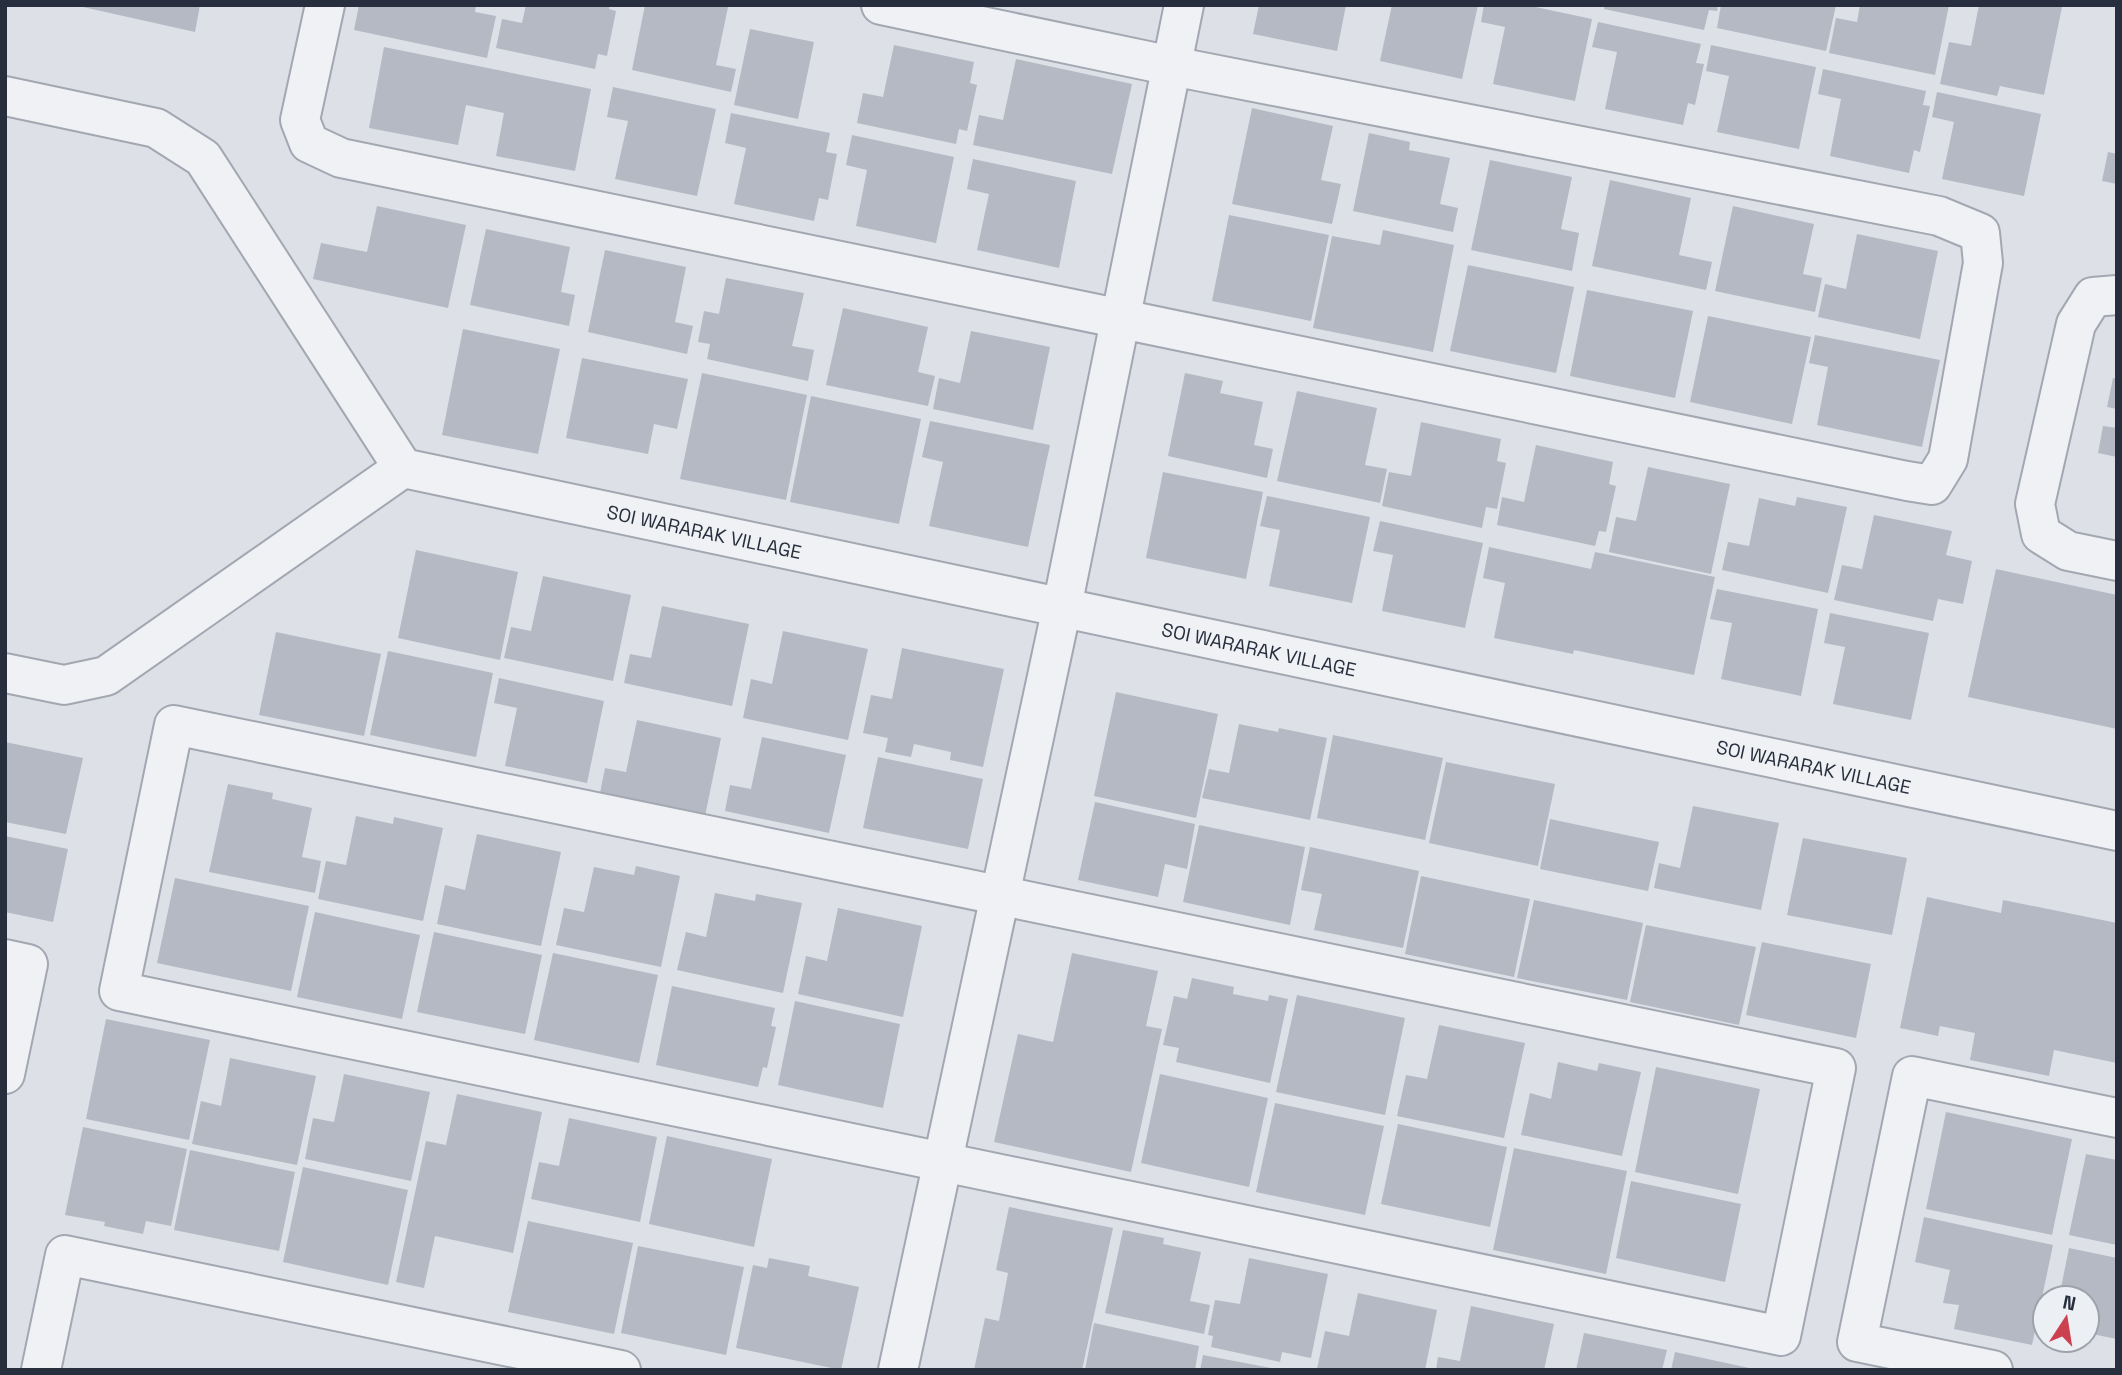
<svg xmlns="http://www.w3.org/2000/svg" width="2122" height="1375" font-family="'Space Grotesk',sans-serif">
  <rect width="100%" height="100%" fill="#dde0e7"/>
  <path fill="#b4b9c3" d="M74,5H200L195,32Z
    M359,5H476L475,12L496,16L487,58L354,30Z
    M526,5H610L609,9L616,11L607,56L598,54L595,69L496,48L502,19L522,23Z
    M645,5L728,7L716,65L736,69L731,92L632,70Z
    M1259,5H1346L1337,51L1253,34Z
    M1392,5H1478L1462,79L1380,61Z
    M1484,5H1526L1592,19L1575,101L1493,84L1505,27L1481,22Z
    M1605,5H1718L1717,11L1709,10L1704,30L1604,9Z
    M1721,5H1836L1826,51L1717,28Z
    M1860,5H1949L1935,75L1829,53L1836,18L1857,22Z
    M1979,5L2062,7L2044,95L2000,86L1997,96L1940,84L1949,42L1971,46Z
    M1598,22L1701,44L1696,63L1704,64L1695,105L1688,103L1683,125L1605,109L1617,52L1592,47Z
    M750,29L814,42L798,119L734,105Z
    M894,45L974,62L970,83L977,85L967,131L959,129L956,144L857,123L863,93L883,97Z
    M1711,45L1816,67L1799,149L1717,132L1729,76L1706,71Z
    M384,47L591,89L575,171L496,156L504,113L466,105L458,145L369,128Z
    M1016,59L1132,84L1112,174L973,145L979,115L1003,120Z
    M1823,69L1926,91L1923,105L1930,106L1920,152L1914,150L1909,173L1830,156L1841,99L1818,94Z
    M613,87L716,109L697,196L615,179L628,121L607,117Z
    M1937,92L2041,114L2024,196L1942,179L1954,122L1932,117Z
    M1252,108L1333,126L1321,180L1341,184L1332,224L1232,204Z
    M731,113L830,133L826,152L837,154L828,200L819,198L814,221L734,204L746,148L725,143Z
    M1369,133L1410,142L1409,150L1450,158L1440,204L1458,208L1453,232L1353,211Z
    M852,135L954,157L936,243L856,226L867,170L846,165Z
    M2108,152L2117,154V184L2102,181Z
    M973,159L1076,181L1059,268L977,250L989,194L967,189Z
    M1490,160L1572,177L1561,229L1579,233L1572,271L1471,250Z
    M1610,180L1691,198L1679,255L1712,262L1706,290L1592,266Z
    M377,206L466,225L448,308L313,279L321,243L367,252Z
    M1733,206L1814,224L1803,274L1822,278L1815,312L1715,291Z
    M1229,215L1329,235L1311,321L1212,301Z
    M486,229L570,247L561,292L575,295L569,326L470,305Z
    M1383,230L1454,245L1433,352L1313,328L1332,236L1380,245Z
    M1857,234L1938,251L1920,339L1818,317L1825,284L1846,289Z
    M605,250L686,267L675,322L693,326L687,354L588,332Z
    M1468,265L1574,287L1556,373L1450,351Z
    M726,278L804,293L792,346L814,350L808,381L707,359L710,344L698,342L704,311L719,314Z
    M1587,290L1693,311L1675,398L1570,376Z
    M843,308L928,327L918,372L935,376L928,406L826,385Z
    M1708,316L1811,337L1792,424L1690,402Z
    M463,329L560,349L538,454L442,435Z
    M971,331L1050,347L1033,430L933,409L939,378L960,383Z
    M1815,335L1940,360L1922,447L1817,425L1828,367L1809,363Z
    M582,358L688,379L677,429L654,424L648,454L566,438Z
    M702,373L807,395L786,500L680,479Z
    M1185,373L1223,381L1220,393L1263,402L1254,445L1273,449L1267,478L1168,456Z
    M2113,378L2117,379V409L2107,407Z
    M1297,391L1377,408L1365,465L1387,469L1380,503L1277,481Z
    M811,396L921,419L899,524L790,502Z
    M930,421L1050,445L1028,547L929,526L943,462L922,457Z
    M1421,422L1501,439L1497,461L1506,463L1497,509L1486,507L1482,528L1382,506L1389,472L1411,476Z
    M2103,426L2117,428V457L2098,453Z
    M1536,445L1613,462L1609,484L1616,486L1606,532L1599,531L1595,546L1497,525L1502,497L1524,502Z
    M1648,467L1730,484L1711,574L1609,552L1616,517L1636,521Z
    M1163,472L1263,492L1246,579L1146,558Z
    M1267,496L1370,517L1352,603L1269,586L1280,530L1260,526Z
    M1797,497L1847,507L1828,593L1722,570L1728,542L1749,546L1759,498L1795,506Z
    M1874,515L1952,531L1946,555L1972,561L1963,604L1938,599L1933,621L1834,600L1842,565L1862,569Z
    M1380,521L1483,543L1465,628L1382,611L1393,555L1373,551Z
    M1489,547L1591,569L1595,552L1715,577L1694,675L1574,650L1573,654L1494,638L1505,583L1483,578Z
    M416,550L518,572L500,660L398,638Z
    M1996,569L2117,595V729L1968,697Z
    M543,576L631,595L613,681L504,658L511,627L531,631Z
    M1717,589L1818,609L1801,696L1721,679L1732,623L1710,619Z
    M662,606L749,624L732,706L624,683L630,654L651,658Z
    M1830,613L1929,633L1911,720L1833,704L1845,647L1824,643Z
    M783,631L868,649L848,740L743,718L751,679L772,684Z
    M276,632L381,654L364,736L259,715Z
    M902,648L1004,669L983,767L950,760L951,752L914,744L911,757L885,752L888,738L863,733L871,695L892,699Z
    M388,651L493,673L476,757L370,735Z
    M499,678L604,701L587,783L505,766L517,708L494,703Z
    M1116,692L1218,714L1196,818L1094,796Z
    M637,720L721,738L704,821L599,798L605,768L626,772Z
    M1239,724L1278,732L1279,728L1327,738L1310,820L1202,798L1209,769L1229,773Z
    M1333,735L1443,758L1425,840L1317,818Z
    M762,737L846,755L829,833L725,811L730,785L751,789Z
    M5,742L83,758L66,834L5,822Z
    M878,757L983,779L968,849L863,828Z
    M1446,762L1555,784L1538,866L1429,843Z
    M228,784L273,793L272,799L312,808L302,857L321,861L315,893L209,872Z
    M1095,802L1195,824L1187,869L1165,864L1158,897L1078,880Z
    M1693,806L1779,823L1761,910L1654,888L1659,863L1680,868Z
    M356,816L393,824L394,817L443,828L423,921L318,899L326,861L346,865Z
    M1550,819L1659,842L1648,891L1540,869Z
    M1199,825L1305,847L1290,925L1183,902Z
    M477,834L561,852L541,946L437,924L445,885L465,890Z
    M5,836L68,849L53,922L5,912Z
    M1803,838L1907,858L1892,935L1787,915Z
    M1310,847L1419,871L1403,948L1314,930L1322,894L1301,890Z
    M636,866L680,876L661,967L556,945L564,908L584,912L594,867L634,875Z
    M1421,876L1530,899L1514,977L1405,954Z
    M175,878L309,906L291,991L157,963Z
    M715,893L755,901L756,894L802,903L783,993L677,970L686,932L706,937Z
    M1927,897L2001,913L2003,900L2117,923V1063L2054,1050L2049,1076L1970,1060L1975,1033L1940,1026L1938,1036L1900,1028Z
    M1534,900L1643,923L1627,1000L1517,978Z
    M838,908L922,926L903,1017L798,994L806,956L827,961Z
    M315,912L420,935L402,1019L297,997Z
    M1646,925L1756,947L1739,1025L1630,1002Z
    M434,932L542,955L525,1034L417,1012Z
    M1762,942L1871,964L1856,1038L1746,1015Z
    M553,953L658,975L639,1063L534,1040Z
    M1072,953L1158,971L1146,1026L1162,1029L1131,1172L994,1142L1018,1034L1053,1042Z
    M1192,978L1234,987L1233,994L1268,1001L1269,995L1288,999L1270,1083L1176,1062L1179,1048L1163,1045L1174,996L1187,999Z
    M672,986L775,1008L771,1026L776,1027L767,1068L763,1067L758,1087L656,1065Z
    M1297,995L1405,1018L1385,1115L1276,1092Z
    M795,1001L900,1024L883,1108L778,1085Z
    M106,1019L210,1040L189,1140L86,1119Z
    M1439,1025L1525,1043L1504,1138L1397,1116L1406,1075L1427,1079Z
    M230,1058L316,1076L297,1165L192,1144L201,1101L221,1106Z
    M1558,1062L1597,1071L1599,1063L1641,1072L1622,1156L1521,1135L1530,1093L1551,1099Z
    M1656,1067L1760,1089L1738,1194L1635,1172Z
    M344,1074L430,1092L411,1181L305,1159L313,1118L334,1122Z
    M1160,1074L1268,1098L1249,1187L1141,1163Z
    M457,1094L542,1112L513,1253L435,1236L424,1288L396,1282L426,1141L446,1145Z
    M1275,1103L1384,1126L1365,1215L1256,1192Z
    M1946,1112L2072,1139L2052,1235L1926,1209Z
    M569,1118L657,1137L640,1222L531,1199L539,1162L559,1166Z
    M1398,1124L1507,1147L1490,1227L1381,1204Z
    M83,1127L187,1149L171,1226L146,1221L143,1234L104,1226L105,1222L65,1215Z
    M667,1136L772,1159L754,1247L649,1224Z
    M1514,1148L1627,1171L1606,1274L1493,1250Z
    M190,1150L295,1172L279,1251L174,1230Z
    M2086,1154L2117,1160V1245L2069,1235Z
    M303,1167L408,1190L388,1285L283,1262Z
    M1631,1181L1741,1204L1725,1282L1616,1258Z
    M1009,1207L1113,1228L1082,1370H974L985,1318L999,1321L1008,1273L996,1270Z
    M1924,1217L2053,1245L2032,1345L1954,1329L1959,1305L1943,1303L1950,1270L1915,1262Z
    M528,1221L633,1243L614,1334L508,1312Z
    M1123,1230L1164,1238L1163,1244L1201,1252L1190,1301L1210,1305L1204,1334L1105,1313Z
    M638,1246L744,1267L726,1355L621,1333Z
    M2069,1248L2117,1258V1339L2087,1333V1298H2059Z
    M769,1258L810,1266L808,1276L859,1287L841,1370L736,1348L753,1265L767,1268Z
    M1249,1258L1328,1274L1311,1358L1282,1352L1280,1362L1211,1347L1213,1336L1208,1335L1215,1300L1240,1304Z
    M1358,1293L1437,1310L1425,1370L1317,1369L1325,1331L1349,1336Z
    M1471,1306L1554,1324L1544,1370H1436L1438,1357L1460,1361Z
    M1094,1323L1199,1346L1195,1370H1085Z
    M1584,1333L1667,1350L1662,1370H1576Z
    M1675,1352L1754,1369V1370H1671Z
    M1203,1355L1271,1368V1370H1200Z"/>
  <g fill="none" stroke-linecap="round" stroke-linejoin="round">
    <g stroke="#a3a7b1" stroke-width="42">
      <g id="minor">
        <path d="M325,5L300,120L309,143L341,158L1907,481L1932,485L1948,459L1983,263L1980,233L1939,216L1172,66L881,5"/>
        <path id="s1" d="M5,96L156,128L203,158L403,468L2117,831"/>
        <path d="M2117,295L2093,297L2076,324L2035,504L2041,534L2068,551L2117,561"/>
        <path d="M5,673L64,685L106,676L403,468"/>
        <path d="M174,725L1836,1068L1781,1336L119,991Z"/>
        <path d="M5,959L28,964L5,1074"/>
        <path d="M41,1370L65,1255L621,1370"/>
        <path d="M898,1370L1062,607L1184,5"/>
        <path d="M1993,1370L1857,1342L1912,1076L2117,1118"/>
      </g>
    </g>
    <use href="#minor" stroke="#eff1f5" stroke-width="38"/>
  </g>
  <g text-anchor="middle" stroke-width="5" stroke-linejoin="round" paint-order="stroke">
    <g font-size="19" fill="#272e3d" stroke="#eceff4">
      <text dy="7" stroke="none"><textPath href="#s1" startOffset="887">SOI WARARAK VILLAGE</textPath></text>
      <text dy="7" stroke="none"><textPath href="#s1" startOffset="1454">SOI WARARAK VILLAGE</textPath></text>
      <text dy="7" stroke="none"><textPath href="#s1" startOffset="2021">SOI WARARAK VILLAGE</textPath></text>
    </g>
  </g>
  <rect width="2122" height="1375" fill="none" stroke="#272e3d" stroke-width="14"/>
  <g transform="translate(2066 1319) rotate(12)"><circle r="33" fill="#eceff4" stroke="#9da2ab" stroke-width="2"/>
  <path d="M0-5L12 26L0 18L-12 26Z" fill="#cc4150"/>
  <text y="-10" font-size="19" font-weight="bold" text-anchor="middle" fill="#272e3d">N</text>
  </g>
</svg>
